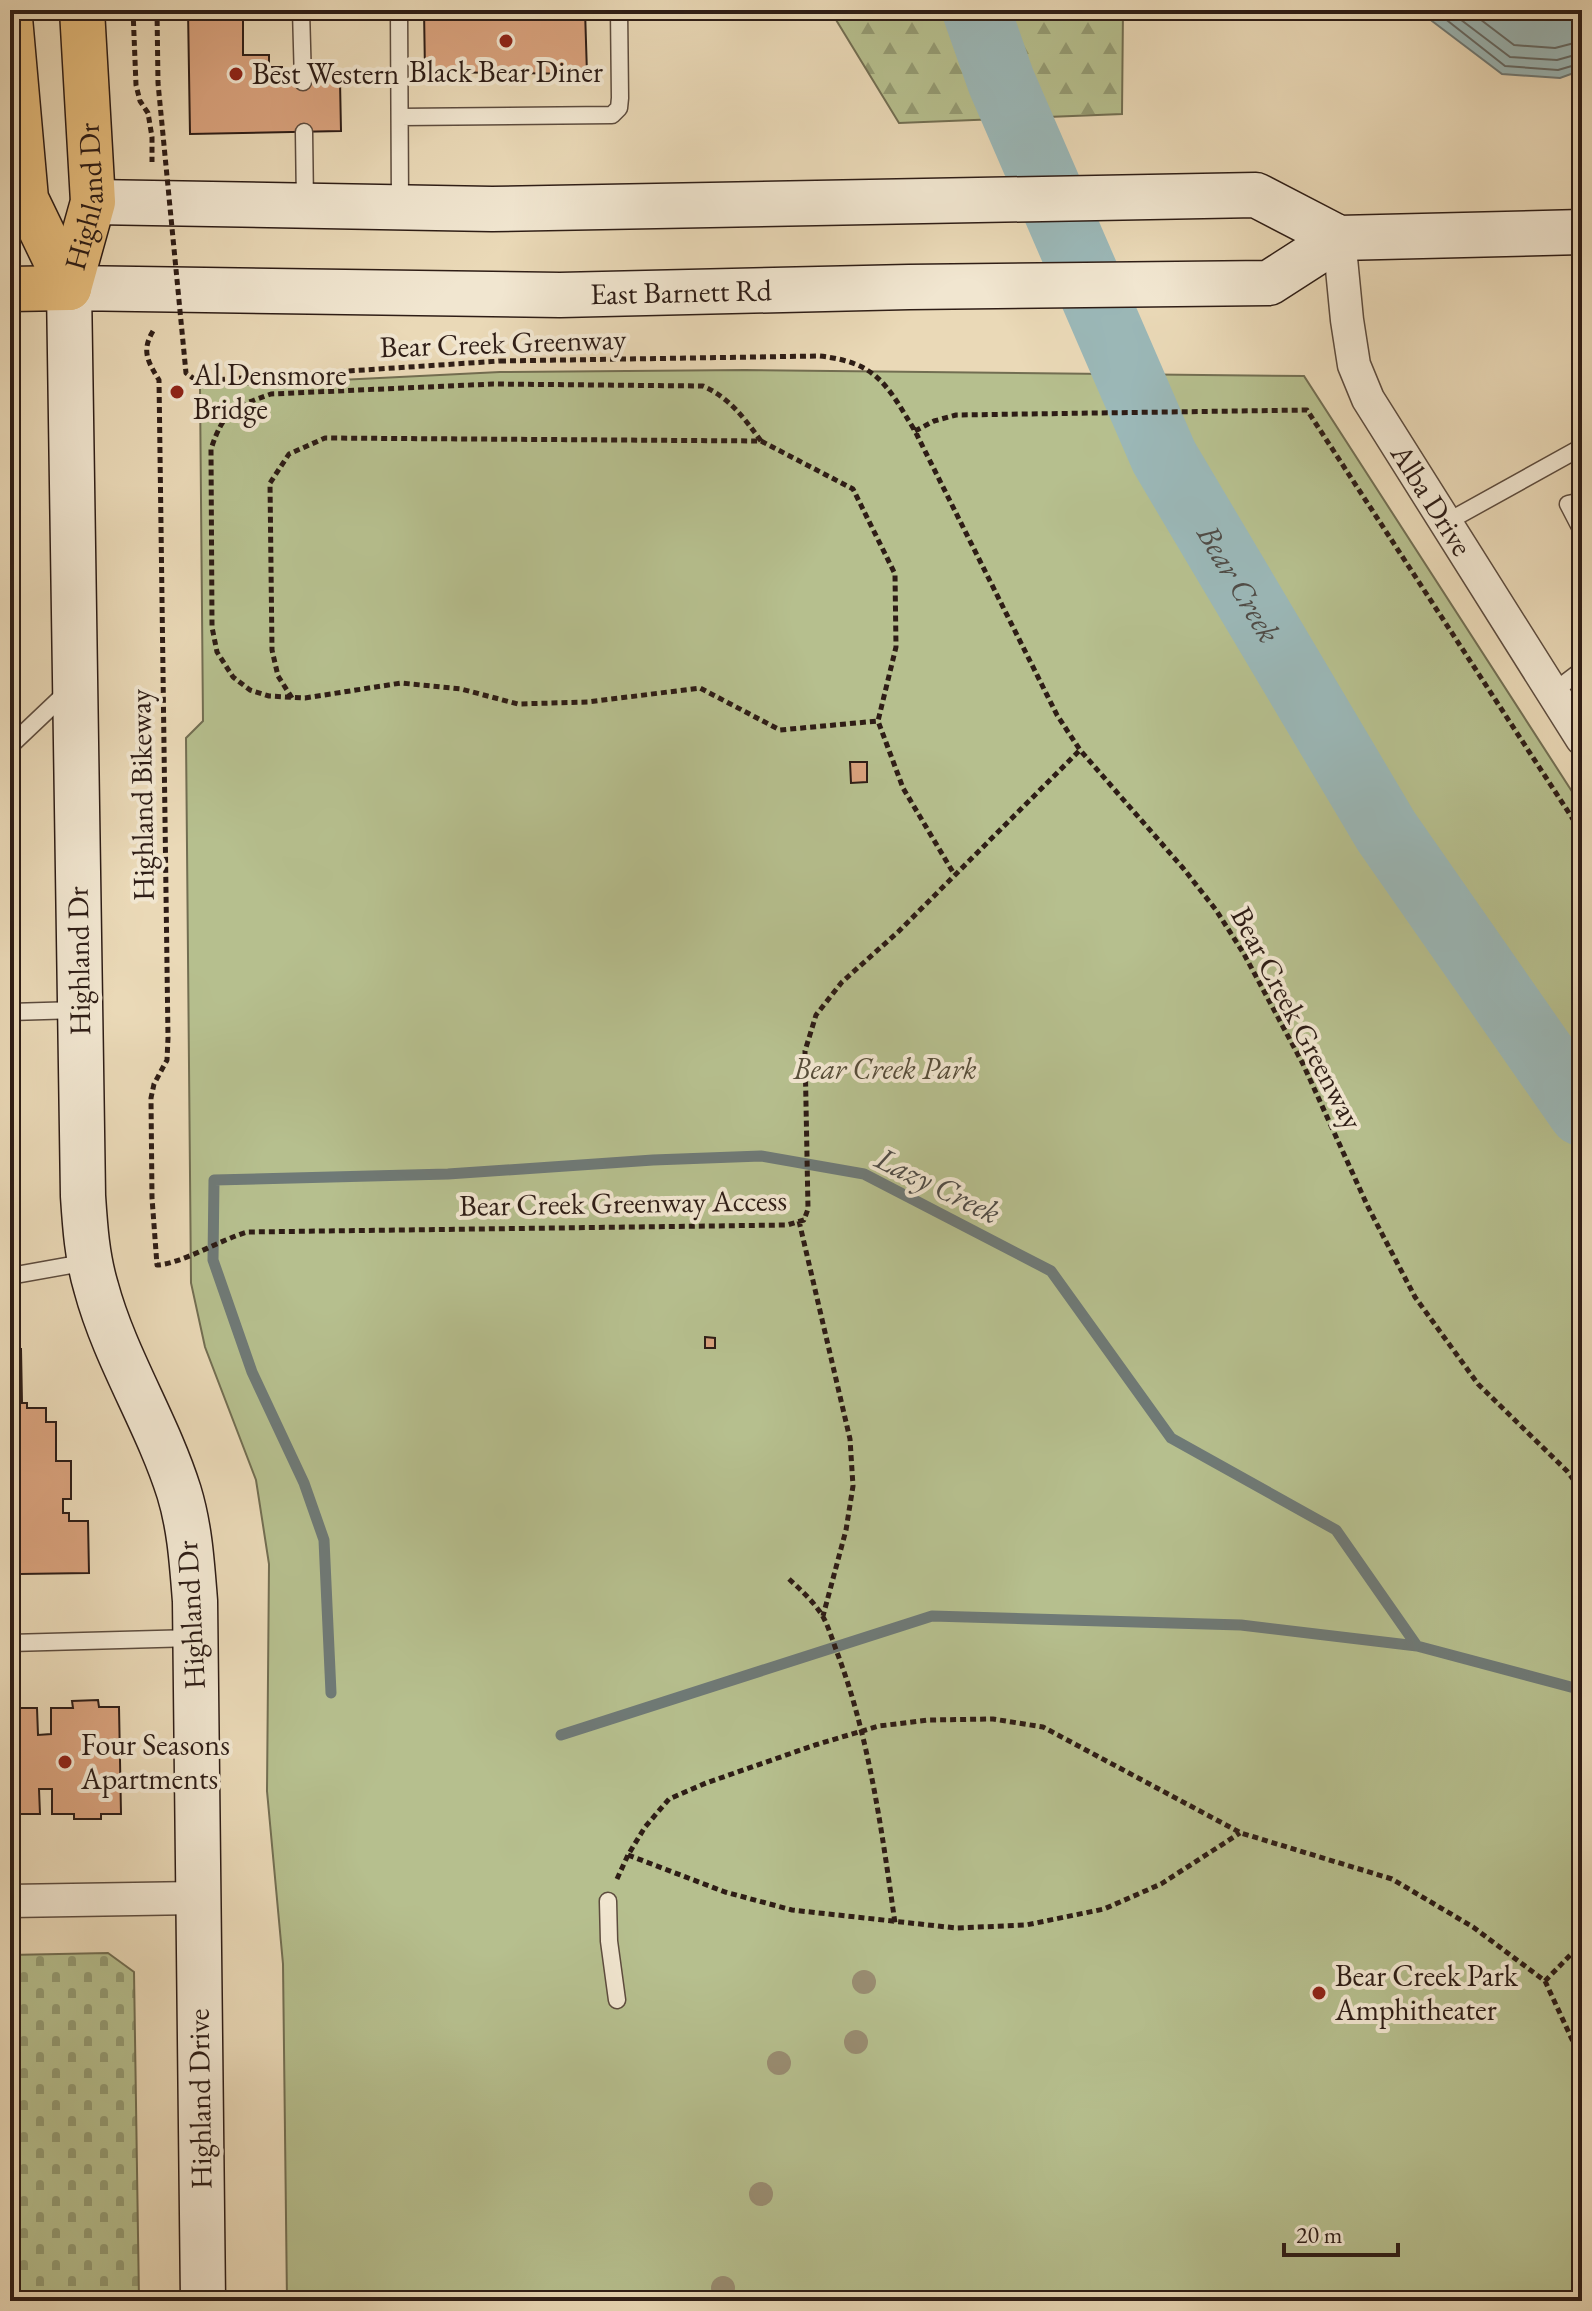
<svg xmlns="http://www.w3.org/2000/svg" width="1592" height="2311" font-family="'EB Garamond',serif">
  <defs>
    <pattern id="forest-firs" width="22" height="20" patternUnits="userSpaceOnUse" patternTransform="scale(2)"><rect width="22" height="20" fill="#b6bf8e"/><path d="M5 1l3.5 6h-7zM16 11l3.5 6h-7z" fill="#949b73"/></pattern>
    <pattern id="cemetery-stones" width="16" height="16" patternUnits="userSpaceOnUse" patternTransform="scale(2)"><rect width="16" height="16" fill="#b6bf8e"/><path d="M2 7V4a2 2 0 0 1 4 0v3zM10 15v-3a2 2 0 0 1 4 0v3z" fill="#949b73"/></pattern>
  </defs>
  <rect width="100%" height="100%" fill="#ead9b7"/>
  <filter id="stains"><feTurbulence type="fractalNoise" baseFrequency=".0025" numOctaves="4"/><feColorMatrix values="0 0 0 0 .2 0 0 0 0 .09 0 0 0 0 .02 0 0 0 .5 -.17"/></filter>
  <radialGradient id="worn" r=".72"><stop offset=".6" stop-color="#630" stop-opacity="0"/><stop offset="1" stop-color="#630" stop-opacity=".3"/></radialGradient>
  <path fill="url(#forest-firs)" stroke="#726e52" stroke-width="2" d="M830,10H1123L1122,114L899,123Z"/>
  <path fill="url(#cemetery-stones)" stroke="#726e52" stroke-width="2" d="M108,1953L134,1972L139,2301H10V1955Z"/>
  <path fill="#b6bf8e" stroke="#726e52" stroke-width="2" d="M745,370L1304,376L1582,807V2301H287L283,1964L267,1791L269,1564L256,1480L205,1347L191,1283L186,738L203,721L200,387L500,372Z"/>
  <path fill="#9bb8b8" stroke="#6f7a77" stroke-width="2" d="M1426,10H1582V70L1560,78L1502,74L1428,18Z"/>
  <g fill="none" stroke-linecap="round" stroke-linejoin="round">
    <path stroke="#646a67" stroke-width="2" d="M1434,10L1505,66L1558,70L1582,63
      M1448,10L1510,57L1557,60L1582,53
      M1468,10L1514,45L1555,48L1582,41"/>
    <path stroke="#6f7a77" stroke-width="11" d="M331,1693L324,1540L304,1483L252,1372L213,1260L214,1180L448,1174L653,1160L761,1156L864,1174L1051,1271L1171,1438L1336,1530L1417,1646
      M561,1735L932,1616L1241,1625L1417,1646L1582,1690"/>
    <path stroke="#9bb8b8" stroke-width="68" id="s1" d="M976,10L1001,81L1164,457L1386,831L1582,1112"/>
  </g>
  <path fill="#d9a27d" stroke="#2e1d16" stroke-width="2" d="M188,10H243V55H269V67H282V82L340,81L341,131L190,134Z
    M424,10H585L587,74L425,72Z
    M850,762H867V782L851,783Z
    M705,1337L715,1338V1348H705Z
    M10,1349H21L22,1403H27V1408H46V1422H56V1461H71V1499H63V1513H69V1521H88L89,1573L20,1574L19,1523H16V1516H10Z
    M98,1700L99,1707H119L121,1814H101V1819H74V1814H52V1789H39L40,1814H18V1820L10,1821V1702L15,1703V1708H37L38,1735L51,1734V1708H73L72,1701Z"/>
  <g fill="none" stroke-linecap="round" stroke-linejoin="round">
    <g stroke="#5d4c3e" stroke-width="19">
      <path id="service" d="M301,10L303,82
        M399,10L400,205
        M400,117L612,115L619,108L620,98L619,10
        M304,132L305,204
        M1582,501L1568,504L1582,531
        M1445,523L1582,447
        M1553,692L1582,670
        M10,746L68,691
        M10,1012L78,1010
        M10,1276L88,1262
        M10,1643L194,1638
        M608,1901L609,1941L617,2000"/>
    </g>
    <g stroke="#5d4c3e" stroke-width="35">
      <g id="minor">
        <path id="s2" d="M1339,238L1347,320L1354,365L1368,399L1582,739"/>
        <path d="M10,1901L197,1898"/>
      </g>
    </g>
    <g stroke="#2e1d16" stroke-width="47">
      <g id="secondary">
        <path d="M93,202L492,209L1256,195L1339,238L1582,232"/>
        <path id="s3" d="M203,2301L195,1601C192,1564 190,1528 179,1492C157,1422 115,1358 96,1287C87,1257 85,1226 83,1196L69,288L560,295L909,287L1269,283L1339,238"/>
      </g>
    </g>
    <g stroke="#2e1d16" stroke-width="47">
      <g id="primary">
        <path d="M10,18L26,199L69,288"/>
        <path id="s4" d="M69,288L93,202L82,10"/>
        <path d="M10,289L69,288"/>
      </g>
    </g>
    <path stroke="#2e1d16" stroke-width="5" stroke-dasharray="6 4" stroke-linecap="butt" d="M133,10L136,85L140,101L148,113L152,137V162
      M153,331C141,351 148,362 159,380L168,1038L167,1060L154,1084L151,1098L152,1198L157,1265C181,1264 220,1240 247,1232L787,1225L804,1220L808,1209L805,1051L816,1015L842,982L898,932L1080,750
      M500,361L819,356C877,362 887,385 915,431L1057,715L1080,750L1183,868L1216,910L1244,954L1303,1064L1368,1207L1415,1297L1478,1384L1567,1471L1582,1491
      M915,431L934,421L956,415L1307,410L1582,833
      M761,441C744,418 730,398 703,386L493,384L271,394C234,407 224,410 211,449L212,627L217,652L233,677L250,690L269,696L305,698L401,683L461,689L518,704L588,702L700,688L780,730L878,721
      M10,544H11
      M292,698L278,676L272,650L270,483L289,454L325,438L761,441L853,489L895,574L896,647L878,721L903,788L954,874
      M799,1221L850,1439L853,1486L846,1530L823,1616
      M789,1579C801,1590 813,1601 822,1615C829,1627 833,1642 838,1655C870,1740 882,1833 895,1923
      M628,1855L725,1892L792,1910L956,1928L1026,1925L1104,1909L1161,1884L1240,1833
      M617,1879L628,1855L645,1827L669,1799L706,1783L815,1745L879,1726L929,1720L993,1719L1043,1727L1241,1833L1392,1879L1473,1927L1545,1981L1582,2061
      M1545,1981L1582,1943"/>
    <use href="#service" stroke="#f1e6d0" stroke-width="16"/>
    <use href="#minor" stroke="#f1e6d0" stroke-width="32"/>
    <use href="#secondary" stroke="#f1e6d0" stroke-width="44"/>
    <use href="#primary" stroke="#e5bc7c" stroke-width="44"/>
    <path stroke="#2e1d16" stroke-width="5" stroke-dasharray="6 4" stroke-linecap="butt" d="M157,10L158,83L186,373L197,381L500,361"/>
  </g>
  <g fill="#998d72">
    <circle cx="864" cy="1982" r="12"/>
    <circle cx="856" cy="2042" r="12"/>
    <circle cx="779" cy="2063" r="12"/>
    <circle cx="761" cy="2194" r="12"/>
    <circle cx="723" cy="2288" r="12"/>
  </g>
  <g fill="#8f2418" stroke="#f1e6d0" stroke-width="3">
    <circle cx="506" cy="41" r="8"/>
    <circle cx="236" cy="74" r="8"/>
    <circle cx="177" cy="392" r="8"/>
    <circle cx="65" cy="1762" r="8"/>
    <circle cx="1319" cy="1993" r="8"/>
  </g>
  <g text-anchor="middle" stroke-width="8" stroke-linejoin="round" paint-order="stroke">
    <g font-size="30" fill="#2e1d16" stroke="#f1e6d0" text-anchor="start">
      <text x="506" y="82" text-anchor="middle">Black Bear Diner</text>
      <text x="252" y="84">Best Western</text>
      <text x="193" y="385">Al Densmore<tspan x="193" dy="34">Bridge</tspan></text>
      <text x="81" y="1755">Four Seasons<tspan x="81" dy="34">Apartments</tspan></text>
      <text x="1335" y="1986">Bear Creek Park<tspan x="1335" dy="34">Amphitheater</tspan></text>
    </g>
    <g font-size="30" fill="#2e1d16" stroke="#f1e6d0">
      <text dy="10" stroke="none"><textPath href="#s4" startOffset="94">Highland Dr</textPath></text>
      <text dy="10" stroke="none"><textPath href="#s3" startOffset="2644">East Barnett Rd</textPath></text>
      <text transform="translate(503 343) rotate(-2)" y="10">Bear Creek Greenway</text>
      <text dy="10" stroke="none"><textPath href="#s2" startOffset="284">Alba Drive</textPath></text>
      <text transform="translate(142 795) rotate(-91)" y="10">Highland Bikeway</text>
      <text transform="translate(79 961) rotate(-91)" y="10">Highland Dr</text>
      <text transform="translate(1297 1018) rotate(62)" y="10">Bear Creek Greenway</text>
      <text transform="translate(623 1203) rotate(-1)" y="10">Bear Creek Greenway Access</text>
      <text transform="translate(191 1615) rotate(-93)" y="10">Highland Dr</text>
      <text transform="translate(200 2099) rotate(-91)" y="10">Highland Drive</text>
    </g>
    <g font-size="30" font-style="italic" fill="#574e3a" stroke="#f1e6d0">
      <text x="885" y="1079">Bear Creek Park</text>
    </g>
    <g font-size="32" font-style="italic" fill="#4f4c47" stroke="#f1e6d0">
      <text dy="11" stroke="none"><textPath href="#s1" startOffset="632">Bear Creek</textPath></text>
      <text transform="translate(938 1185) rotate(26)" y="11">Lazy Creek</text>
    </g>
  </g>
  <rect width="1592" height="2311" fill="none" stroke="#ead9b7" stroke-width="40"/>
  <rect x="12" y="12" width="1568" height="2287" fill="none" stroke="#2e1d16" stroke-width="4"/>
  <rect x="20" y="20" width="1552" height="2271" fill="none" stroke="#2e1d16" stroke-width="2"/>
  <path d="M1284 2243v12h114v-12" fill="none" stroke="#2e1d16" stroke-width="4"/>
  <text x="1296" y="2243" font-size="24" fill="#2e1d16" stroke="#f1e6d0" stroke-width="6" paint-order="stroke">20 m</text>
  <rect width="100%" height="100%" filter="url(#stains)"/>
  <rect width="100%" height="100%" fill="url(#worn)"/>
</svg>
